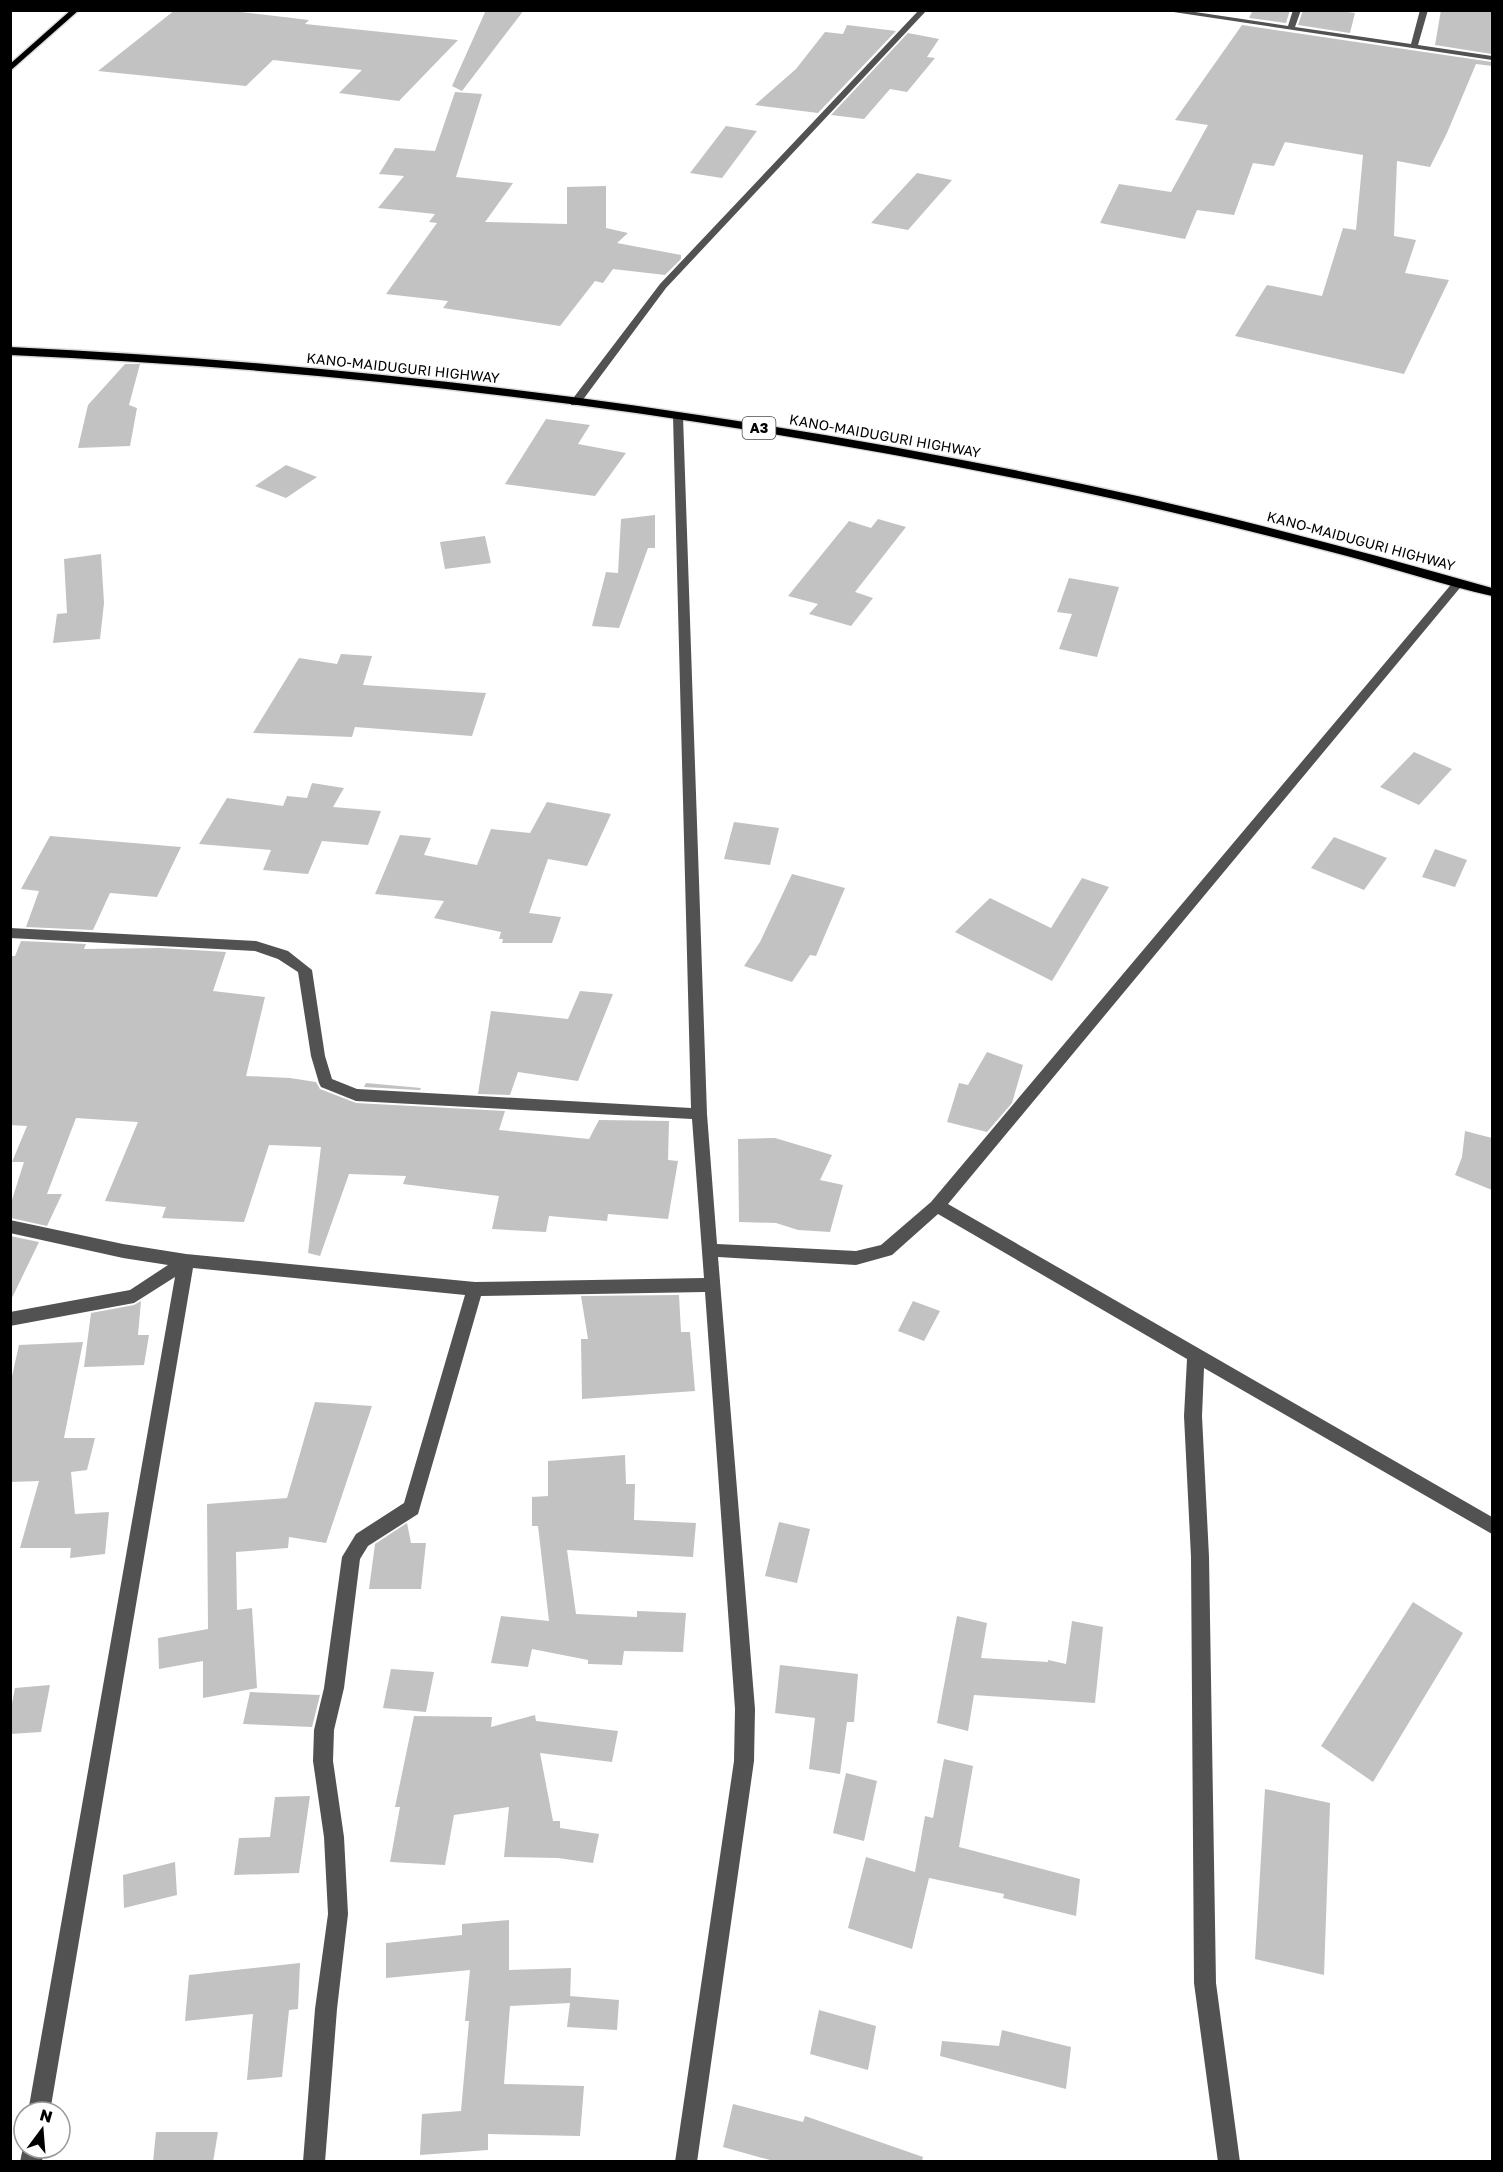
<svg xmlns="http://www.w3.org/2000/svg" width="1503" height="2172" font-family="'Golos Text',sans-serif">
  <rect width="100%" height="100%" fill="#fff"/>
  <path fill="#c2c2c2" d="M175,10H223L309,20L305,24L458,40L399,101L339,93L362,70L273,60L246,86L98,71Z
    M486,10H524L462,91L452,86Z
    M1253,10H1290L1286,23L1249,18Z
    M1303,10H1335L1355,13L1350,33L1298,25Z
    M1441,10H1492V54L1435,45Z
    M847,25L896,31L818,113L755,105L796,69L825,32L843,34Z
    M1242,25L1492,62V66L1476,64L1447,133L1430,167L1397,161L1394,236L1416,240L1405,273L1449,280L1404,374L1235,336L1267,285L1322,296L1343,228L1356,230L1363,155L1285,142L1274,166L1253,163L1234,215L1197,210L1185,239L1100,223L1119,184L1171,192L1208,125L1175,120Z
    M908,33L939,39L927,57L935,58L907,92L890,89L864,119L831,115Z
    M455,92L482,94L456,177L513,183L485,222L567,224V187L606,186V228L628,233L617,243L681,255V259L665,275L613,269L603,283L595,281L560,326L443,308L448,301L386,294L437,223L429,222L435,214L378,208L404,176L379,174L395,148L435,151Z
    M726,126L757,131L722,178L690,173Z
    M917,173L952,180L908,230L871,223Z
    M125,364H140L129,405L137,408L130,446L78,448L88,405Z
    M546,419L590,425L578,444L626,453L595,496L505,484Z
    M286,465L317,477L286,498L255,486Z
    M655,515V548H648L619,628L592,626L606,572L618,573L621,519Z
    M878,519L906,527L855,592L873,598L851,626L809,614L818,604L788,596L849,521L871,528Z
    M485,536L491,563L445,569L440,542Z
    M101,554L104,603L100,639L53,643L57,614L67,613L64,559Z
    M1069,578L1119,587L1097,657L1059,649L1072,614L1057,612Z
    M341,654L372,656L363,685L486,693L472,736L355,727L352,737L253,733L299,658L337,664Z
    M1414,752L1452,769L1419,805L1380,787Z
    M312,783L344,788L333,807L381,811L368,845L322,841L308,874L263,870L271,850L199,844L227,798L283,806L287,796L307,798Z
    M547,802L611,814L587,866L548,859L529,913L561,917L552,943H502L503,939H499L501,932L434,918L444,901L375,894L400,835L431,838L424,855L477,865L491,829L530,833Z
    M734,822L779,828L770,865L724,859Z
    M50,836L181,847L157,897L110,893L93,930L26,927L39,891L21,889Z
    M1334,837L1387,858L1364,890L1311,868Z
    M1435,849L1467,860L1455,887L1422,877Z
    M792,874L845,888L816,956L810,955L792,982L744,966L760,942Z
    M1082,878L1109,887L1052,981L955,932L990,898L1051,928Z
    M21,941L86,944L84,949L160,948L226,952L213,991L265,997L246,1076L290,1078L316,1082L320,1089L356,1103L505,1111L499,1130L589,1139L599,1120L669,1121L668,1160L678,1161L668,1219L608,1214L607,1221L549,1216L546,1232L492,1229L499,1196L403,1184L406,1176L349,1174L320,1256L308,1253L321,1147L269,1145L244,1222L162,1218L166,1207L105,1201L138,1122L76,1118L47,1194H62L47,1226L11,1218V1203L24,1162H12L27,1126L10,1125V956H15Z
    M580,991L613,994L578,1081L518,1072L510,1095L478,1094L491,1011L568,1019Z
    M987,1052L1023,1065L1012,1103L987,1132L947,1122L959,1083L968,1085Z
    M366,1083L421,1088L420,1090L436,1091L364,1087Z
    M1465,1131L1492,1138V1190L1455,1175L1462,1157Z
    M775,1138L832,1155L820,1180L843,1185L830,1232L798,1230L776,1223L739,1222L738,1139Z
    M10,1236L39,1242L10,1302Z
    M679,1295L681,1332H690L695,1391L582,1399L581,1339H588L581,1296Z
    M141,1301L138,1335H149L144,1365L84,1367L91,1313L134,1305Z
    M913,1301L940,1311L924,1341L898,1331Z
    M83,1342L64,1438H95L87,1470L71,1472L75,1514L109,1512L105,1554L70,1558L71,1548H20L39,1481L10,1482V1385L19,1345Z
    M315,1402L372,1406L326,1543L289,1537L288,1548L236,1552L237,1610L252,1608L257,1688L203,1698V1661L159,1669L158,1638L208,1629L207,1504L287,1498Z
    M625,1455L626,1484H635L634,1520L696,1523L693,1557L567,1550L576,1614L637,1617V1611L686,1613L683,1652L624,1651L622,1665L588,1664V1660L532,1649L528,1667L491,1663L501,1616L549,1621L538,1526H532V1497L548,1496V1461Z
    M779,1522L810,1529L797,1583L765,1576Z
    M407,1523L411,1543H426L421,1589H369L375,1544Z
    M1413,1602L1463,1633L1373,1782L1321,1746Z
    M957,1616L987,1623L981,1658L1048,1662V1660L1066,1664L1072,1621L1103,1627L1095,1703L974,1695L968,1731L937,1723Z
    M780,1665L858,1674L854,1722H847L840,1774L809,1769L815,1718L775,1713Z
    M391,1669L434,1672L426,1712L383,1708Z
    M50,1685L41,1732L10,1734V1714L15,1688Z
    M250,1692L320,1695L312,1727L243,1724Z
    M535,1715L536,1721L618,1731L612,1762L540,1753L553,1821H560V1828L599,1834L593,1863L558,1858L504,1857L509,1807L454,1815L445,1865L390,1862L400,1807H395L414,1716L492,1717L491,1727Z
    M944,1759L973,1766L959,1847L1080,1879L1076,1916L1003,1898L1004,1894L929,1878L912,1949L848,1928L866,1857L915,1872L925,1816L933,1818Z
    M846,1773L877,1781L864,1841L833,1833Z
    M1265,1789L1330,1803L1324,1975L1255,1959Z
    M310,1796L299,1873L234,1875L239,1838L270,1837L275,1797Z
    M175,1862L177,1895L124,1908L123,1875Z
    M509,1920V1970L571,1968L570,2002V1996L619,2000L617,2030L567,2027L570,2003L510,2006L504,2084L584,2086L580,2136L488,2134V2150L420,2155L422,2114L461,2111L469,2021H465L470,1970L386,1978V1943L462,1935V1924Z
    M300,1963L298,2009L289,2010L282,2077L247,2080L253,2014L185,2021L189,1975Z
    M819,2010L876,2026L868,2070L810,2054Z
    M1002,2030L1071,2047L1066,2089L940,2056L942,2041L999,2046Z
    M733,2104L803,2122L805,2116L923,2157L922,2161L777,2162L723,2147Z
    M156,2132H218L213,2162H153Z"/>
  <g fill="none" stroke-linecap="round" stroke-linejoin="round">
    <g stroke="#dbdbdb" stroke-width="3">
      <path id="major" d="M71,10H79L10,71V64Z"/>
    </g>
    <g stroke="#dbdbdb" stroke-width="3">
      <path id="highway" d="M10,347C370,364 730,410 1082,484C1220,513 1357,550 1492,588V596C1444,585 1395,569 1347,556C1259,533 1171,511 1082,492C730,417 370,371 10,355Z"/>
    </g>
    <path fill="#525252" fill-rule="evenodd" d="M919,10H927L666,288L579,405H571V401L660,284Z
      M1160,10H1182L1288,26L1293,10H1301L1295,27L1411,44L1420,10H1428L1418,45L1492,56V60Z
      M678,413L683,416L707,1114L717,1244L856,1251L881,1245L931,1202L1454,581L1458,580L1464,583L948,1204L1492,1517V1534L1204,1368L1202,1416L1209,1557L1216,1983L1240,2162H1218L1194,1983L1191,1557L1184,1416L1187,1359L938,1214L892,1255L856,1265L718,1257L755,1709L754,1761L697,2162H675L734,1761L735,1709L705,1292L481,1296L418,1514L368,1546L360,1559L344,1688L334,1730L333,1761L344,1837L348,1914L337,2009L325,2162H303L315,2009L328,1914L324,1837L313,1761L314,1730L324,1688L342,1557L356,1534L404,1503L465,1295L193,1268L50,2112H28L175,1277L134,1303L10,1326V1312L130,1290L168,1265L123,1258L10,1233V1220L123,1244L186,1254L475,1282L704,1278L692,1119L356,1101L321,1087L319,1083L311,1056L298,972L278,959L255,951L10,938V928L256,941L288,951L312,970L325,1056L332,1079L357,1089L691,1108L673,416Z
      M24,2143V2148H44L42,2162H20Z"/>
    <use href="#major" fill="#000" fill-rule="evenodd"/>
    <use href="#highway" fill="#000" fill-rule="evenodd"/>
  </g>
  <g text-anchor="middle" stroke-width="4.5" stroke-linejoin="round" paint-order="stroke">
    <g font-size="14" fill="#000" stroke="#fff">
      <text transform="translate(403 368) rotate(6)" y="5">KANO-MAIDUGURI HIGHWAY</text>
      <text transform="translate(885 436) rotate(10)" y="5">KANO-MAIDUGURI HIGHWAY</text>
      <text transform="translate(1361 541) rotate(15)" y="5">KANO-MAIDUGURI HIGHWAY</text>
    </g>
    <rect fill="#fff" stroke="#4c4c4c" stroke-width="1.5" x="742.5" y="417" width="33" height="22" rx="4.5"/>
    <g font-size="14" font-weight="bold" fill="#000">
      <text x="759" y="433">A3</text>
    </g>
  </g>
  <rect width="1503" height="2172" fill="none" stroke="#000000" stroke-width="24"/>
  <g transform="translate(42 2130) rotate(16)"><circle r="28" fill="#ffffff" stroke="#999999" stroke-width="1.5"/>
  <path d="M0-4.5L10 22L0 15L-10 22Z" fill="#000000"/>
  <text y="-9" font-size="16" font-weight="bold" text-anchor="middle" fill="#000000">N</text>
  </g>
</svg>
